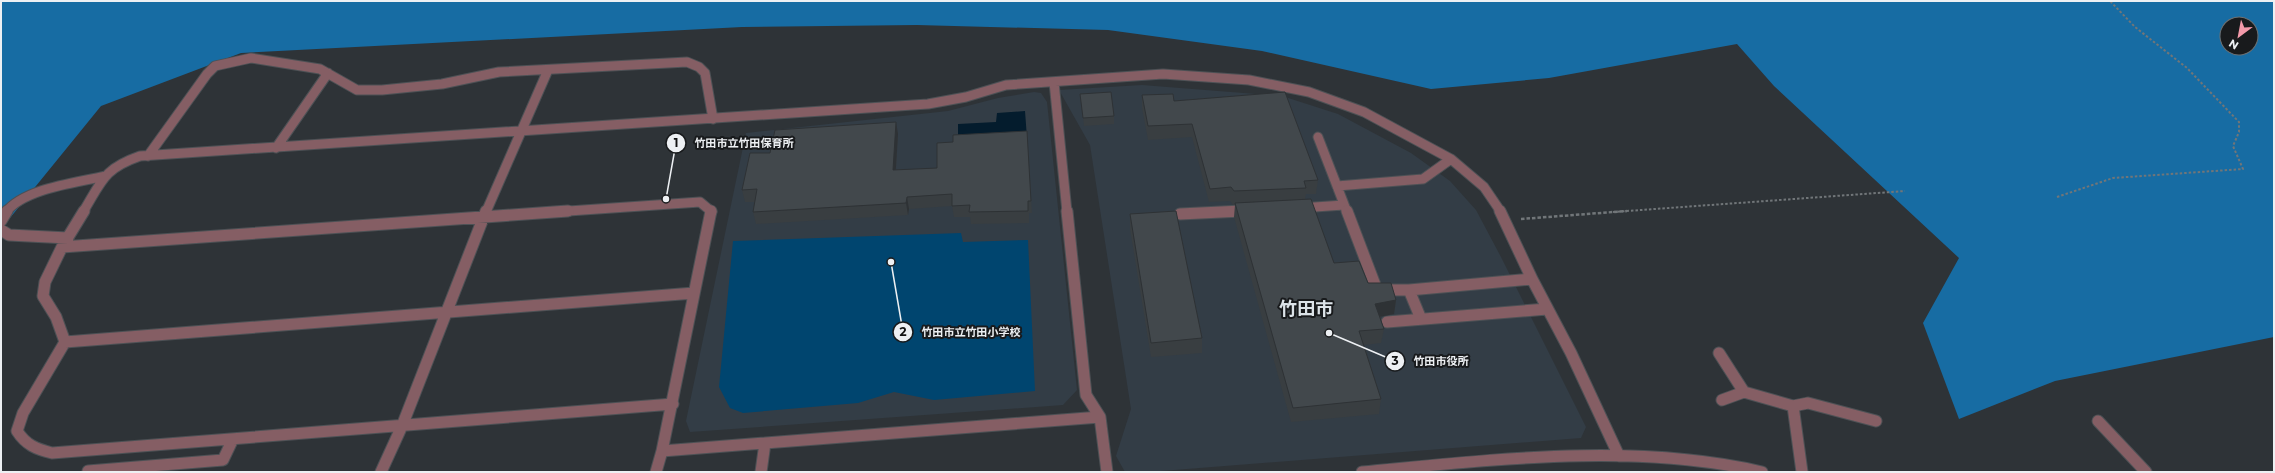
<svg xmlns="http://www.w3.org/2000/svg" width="2275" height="473" font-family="Montserrat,'Noto Sans JP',sans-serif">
  <rect width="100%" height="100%" fill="#2e3337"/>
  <path fill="#333d46" d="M1142,85L1282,96L1338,114L1411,153L1450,181L1476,210L1501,257L1586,427L1581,438L1149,472H1125L1116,456L1131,409L1090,145L1059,90Z
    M1034,92L1041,93L1047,102L1077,390L1063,405L690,432L686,421L746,133L948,111L998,98Z"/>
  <path fill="#00456f" d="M961,233L963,242L1028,240L1035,391L934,400L894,392L858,403L743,413L730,408L719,387L733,241Z"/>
  <path fill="#176ca3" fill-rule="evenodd" d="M1,1H2274V337L2055,381L1959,419L1923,323L1959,258L1774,86L1737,44L1549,78L1431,89L1262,51L1108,30L917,25L742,27L241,53L101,106L1,229ZM2227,24H2251V48H2227Z"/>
  <path fill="#041c2d" d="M1025,111L1027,138L958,142V124L996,122L997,113Z"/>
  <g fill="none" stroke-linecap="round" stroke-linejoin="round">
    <g stroke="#4d5155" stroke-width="11">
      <path id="minor-far1" d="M1054,82L1067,212
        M1318,137L1347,212
        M276,148L328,73
        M148,156L207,74L215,66L251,58L320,69L357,90H382L442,84L499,72L687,62L699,67L705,73L713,119
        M1337,186L1423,179L1451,159
        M1300,208L1344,205
        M6,212C25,188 76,183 105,176
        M83,212C102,181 103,169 140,156L928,104L966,97L1006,85L1163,74L1249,80L1309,92L1364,112L1451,159L1484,187L1501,212
        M486,212L548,70
        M554,212L700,202L712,212
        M1219,212L1248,211"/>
    </g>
    <g stroke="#4d5155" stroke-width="13">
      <path id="minor" d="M84,211L62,247L45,282L43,296L56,317L65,342L23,413L17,431C26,445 36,449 52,453L673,404
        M711,211L662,451L1100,417
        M1067,211L1086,395L1100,417L1107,472
        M1347,211L1377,290H1409L1532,279
        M1500,211L1532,279L1571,353L1619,456
        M1180,214L1242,211
        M1,221L7,211
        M1,230L9,235L68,238
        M62,247L568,211
        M1409,290L1421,319
        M1387,322L1547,309
        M65,342L694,293
        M1719,353L1744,392
        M1722,400L1744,392L1793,406
        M2098,421L2146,472
        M88,471L223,460L233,439
        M381,472L402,426L486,211
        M656,472L662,451
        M761,472L765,443
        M1362,472C1492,460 1633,442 1762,472
        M1802,472L1793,406L1808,403L1876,421"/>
    </g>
    <path stroke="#717679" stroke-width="2" stroke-dasharray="2.5 2" stroke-linecap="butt" d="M2057,197L2113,178L2243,169L2233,146L2239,132V122L2187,68L2135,27L2110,1
      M1613,212L1905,191"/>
    <path stroke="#717679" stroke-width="2.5" stroke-dasharray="3.5 2" stroke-linecap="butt" d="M1521,219L1627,211"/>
    <use href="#minor-far1" stroke="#855e64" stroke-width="9"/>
    <use href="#minor" stroke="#855e64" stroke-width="11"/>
  </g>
  <path fill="#393e41" d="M1080,94L1114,116V124L1084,126L1081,101Z
    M1142,95L1174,101L1318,180L1316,194H1306L1305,199L1334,263L1396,300L1394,314L1380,317L1384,329L1381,343L1364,345L1381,399L1379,414L1291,422L1234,217L1235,205H1233L1230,201L1209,202L1192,137L1148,140L1142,108Z
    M896,122L898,134L896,170L937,168L953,142L1027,131L1032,213H1029V223L971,224L970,217H954L952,206L909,209L908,215L756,224L753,212L755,202H745L742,190Z
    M1130,214L1202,338V353L1151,357L1130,229Z"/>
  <path fill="#2e3235" d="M896,122L898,134L895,182L893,170Z
    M907,197L909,209L908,215L906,203Z
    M1396,300L1394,314L1373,318L1375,304Z"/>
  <path fill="#42484c" stroke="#2e3235" d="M1111,92L1114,116L1083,118L1080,94Z
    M1285,92L1318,180L1304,181L1306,188L1234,191L1231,187L1210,189L1192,124L1148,126L1142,95L1173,94L1174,101Z
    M896,122L893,170L937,168V143L953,142V135L1027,131L1031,201H1028V211L969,212L970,205L952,206V194L907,197L906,203L753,212L757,189L742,190L750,153H770L775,130Z
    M1311,199L1334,263L1359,261L1368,283H1391L1396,300L1375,304L1384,329L1359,331L1381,399L1293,408L1235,203Z
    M1176,211L1202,338L1151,343L1130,214Z"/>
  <g text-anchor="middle" stroke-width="4" stroke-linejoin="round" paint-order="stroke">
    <g font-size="18" font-weight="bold" fill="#dce3e8" stroke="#181a1c">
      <text x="1306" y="315">竹田市</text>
    </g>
  </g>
  <path fill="none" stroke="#edf0f3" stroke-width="1.5" d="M666 199L676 143M891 262L903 332M1329 333L1395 361"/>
  <g fill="#edf0f3" stroke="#181a1c" stroke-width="1.5">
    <circle cx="666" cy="199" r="4"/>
    <circle cx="891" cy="262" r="4"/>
    <circle cx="1329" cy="333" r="4"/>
    <circle cx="676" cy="143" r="10"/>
    <circle cx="903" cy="332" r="10"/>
    <circle cx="1395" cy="361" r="10"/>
  </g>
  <g font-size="12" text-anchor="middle" font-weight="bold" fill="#111">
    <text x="676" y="147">1</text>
    <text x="903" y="336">2</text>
    <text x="1395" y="365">3</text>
  </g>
  <g font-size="11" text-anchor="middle" font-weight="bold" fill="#edf0f3" stroke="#181a1c" stroke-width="4" stroke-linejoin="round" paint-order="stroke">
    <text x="744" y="147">竹田市立竹田保育所</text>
    <text x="971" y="336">竹田市立竹田小学校</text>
    <text x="1441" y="365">竹田市役所</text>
  </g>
  <rect width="2275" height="473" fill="none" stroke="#edf0f3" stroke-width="4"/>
  <g transform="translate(2239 36) rotate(212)"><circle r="19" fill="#181a1c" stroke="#6d7072"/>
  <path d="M0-3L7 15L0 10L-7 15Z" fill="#f39aaa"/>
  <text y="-6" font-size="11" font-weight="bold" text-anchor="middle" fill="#edf0f3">N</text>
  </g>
</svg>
